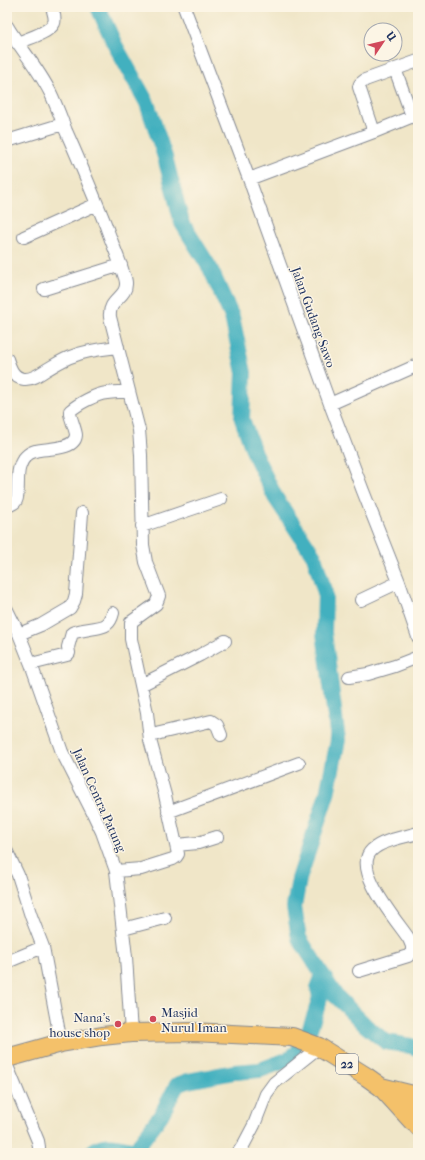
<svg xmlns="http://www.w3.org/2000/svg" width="425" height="1160" font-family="'IM FELL French Canon',serif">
  <rect width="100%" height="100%" fill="#fcf5e5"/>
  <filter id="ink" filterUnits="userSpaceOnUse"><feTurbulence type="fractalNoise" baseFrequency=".025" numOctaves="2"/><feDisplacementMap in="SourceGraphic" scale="8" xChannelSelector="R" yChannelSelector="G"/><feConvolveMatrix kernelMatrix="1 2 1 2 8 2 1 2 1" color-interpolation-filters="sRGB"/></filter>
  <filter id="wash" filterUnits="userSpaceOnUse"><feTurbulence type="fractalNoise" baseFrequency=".012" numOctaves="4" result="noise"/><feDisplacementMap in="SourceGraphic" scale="16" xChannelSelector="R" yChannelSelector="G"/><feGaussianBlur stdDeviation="0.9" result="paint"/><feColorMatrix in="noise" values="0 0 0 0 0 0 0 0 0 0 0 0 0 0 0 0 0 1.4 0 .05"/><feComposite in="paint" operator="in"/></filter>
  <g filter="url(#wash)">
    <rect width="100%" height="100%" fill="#f0e6c8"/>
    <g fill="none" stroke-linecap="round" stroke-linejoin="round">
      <path stroke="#42b0bf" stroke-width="16" d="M98,7L114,43L147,103L165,157L182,223L210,268L232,317L244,373L242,419L255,455L275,497L314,556L325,593L324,633L338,740L327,794L299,879L294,907L299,938L336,996L366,1026L386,1042L411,1046L418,1049
        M91,1153C103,1140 120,1147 135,1150L161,1115L177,1085L188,1081L234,1072L260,1070L287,1060L297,1053L309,1031L316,1011L320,997L318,988L323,975"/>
    </g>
  </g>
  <g filter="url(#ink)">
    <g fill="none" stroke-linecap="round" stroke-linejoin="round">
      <g stroke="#868a93" stroke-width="14">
        <path id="minor" d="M184,7L249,179L330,404L363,491L399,582L418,637
          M7,26C20,48 38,68 50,92C56,104 61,118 66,131C80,162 93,194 106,226C111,241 118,256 123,272C124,275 126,279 126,283C127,298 108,299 110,317L139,430L141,455L143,545L146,562L159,596L156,604L131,622V639L147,713L150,740L165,795L178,854L176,857L173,859L141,869L116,871
          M17,43C27,39 49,33 54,23C56,18 53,12 52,7
          M395,69L412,116
          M374,132L359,87L360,84L365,80L418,61
          M7,141L63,124
          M249,179L374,132L418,114
          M24,237L97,204
          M44,289L121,265
          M7,359C10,368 13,378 24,379C32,380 40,374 46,370C55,365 63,359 73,356C87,350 103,349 118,347
          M330,404L418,365
          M7,506C10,505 13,504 15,502C20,498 16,474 20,466C22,459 28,453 35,451C44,448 75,451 76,435C76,431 71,419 70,414V411C78,404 96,394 107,393C114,392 121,392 129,391
          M142,526L221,499
          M361,600L399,582
          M7,610L19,634L31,664L62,752L91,809L102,832L116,871L126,957L131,1033
          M19,634L41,625L70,608L74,601L76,594L82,513
          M31,664L67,655L69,653L68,647L72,633C80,629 102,629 107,624C111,621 112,617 113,613
          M349,677L368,674L395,666L418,657
          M141,685L200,655L225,641
          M150,736L160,733L211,721L217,725L221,735
          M168,812L299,763
          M176,845L198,843L217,837
          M7,852L18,875L31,916L43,947L61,1043
          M123,929L165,918
          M7,962L43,947
          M359,971L408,956L412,952V946L409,939C398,922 351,869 372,850C382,840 405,837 418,833
          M7,1066L38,1141L39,1147V1153
          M238,1153L244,1144L254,1125L266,1094L274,1083L319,1047"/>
      </g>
      <g stroke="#868a93" stroke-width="16">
        <path id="major" d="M417,1128L413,1122V1110L417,1096H418"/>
      </g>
      <g stroke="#868a93" stroke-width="20">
        <path id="highway" d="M7,1058L61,1043L102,1036L131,1033L193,1032L292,1037L319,1047L367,1077L381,1087L413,1122
          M381,1087L417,1096"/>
      </g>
      <use href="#minor" stroke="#fff" stroke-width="12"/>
      <use href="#major" stroke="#f4c16a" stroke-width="15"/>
      <use href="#highway" stroke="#f4c16a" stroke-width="18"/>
    </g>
  </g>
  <g fill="#d1495b" stroke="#fcf5e5" stroke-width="1.5">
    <circle cx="153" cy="1019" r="4"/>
    <circle cx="118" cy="1024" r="4"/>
  </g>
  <g text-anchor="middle" stroke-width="3" stroke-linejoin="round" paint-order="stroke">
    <rect fill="#fcf5e5" stroke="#5e6a86" stroke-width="1" x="336" y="1054" width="22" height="20" rx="3"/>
    <g font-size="12" font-weight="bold" fill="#1b2f5e">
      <text x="347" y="1068">22</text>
    </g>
    <g font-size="13" fill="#1b2f5e" stroke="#fcf5e5">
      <text transform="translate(314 317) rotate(70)" y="5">Jalan Gudang Sawo</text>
      <text transform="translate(100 800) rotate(66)" y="5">Jalan Centra Patung</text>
    </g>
    <g font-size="13" fill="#1b2f5e" stroke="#fcf5e5" text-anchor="start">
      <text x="161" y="1017">Masjid<tspan x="161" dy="15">Nurul Iman</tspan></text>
      <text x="110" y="1022" text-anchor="end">Nana's<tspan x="110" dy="15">house shop</tspan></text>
    </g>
  </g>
  <rect width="425" height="1160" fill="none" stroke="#fcf5e5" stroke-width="24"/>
  <g transform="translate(383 42) rotate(55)"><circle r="19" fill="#fcf5e5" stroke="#a2a6af"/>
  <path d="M0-3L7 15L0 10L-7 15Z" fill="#d1495b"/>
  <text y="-6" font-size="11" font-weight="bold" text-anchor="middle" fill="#1b2f5e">U</text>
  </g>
</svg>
